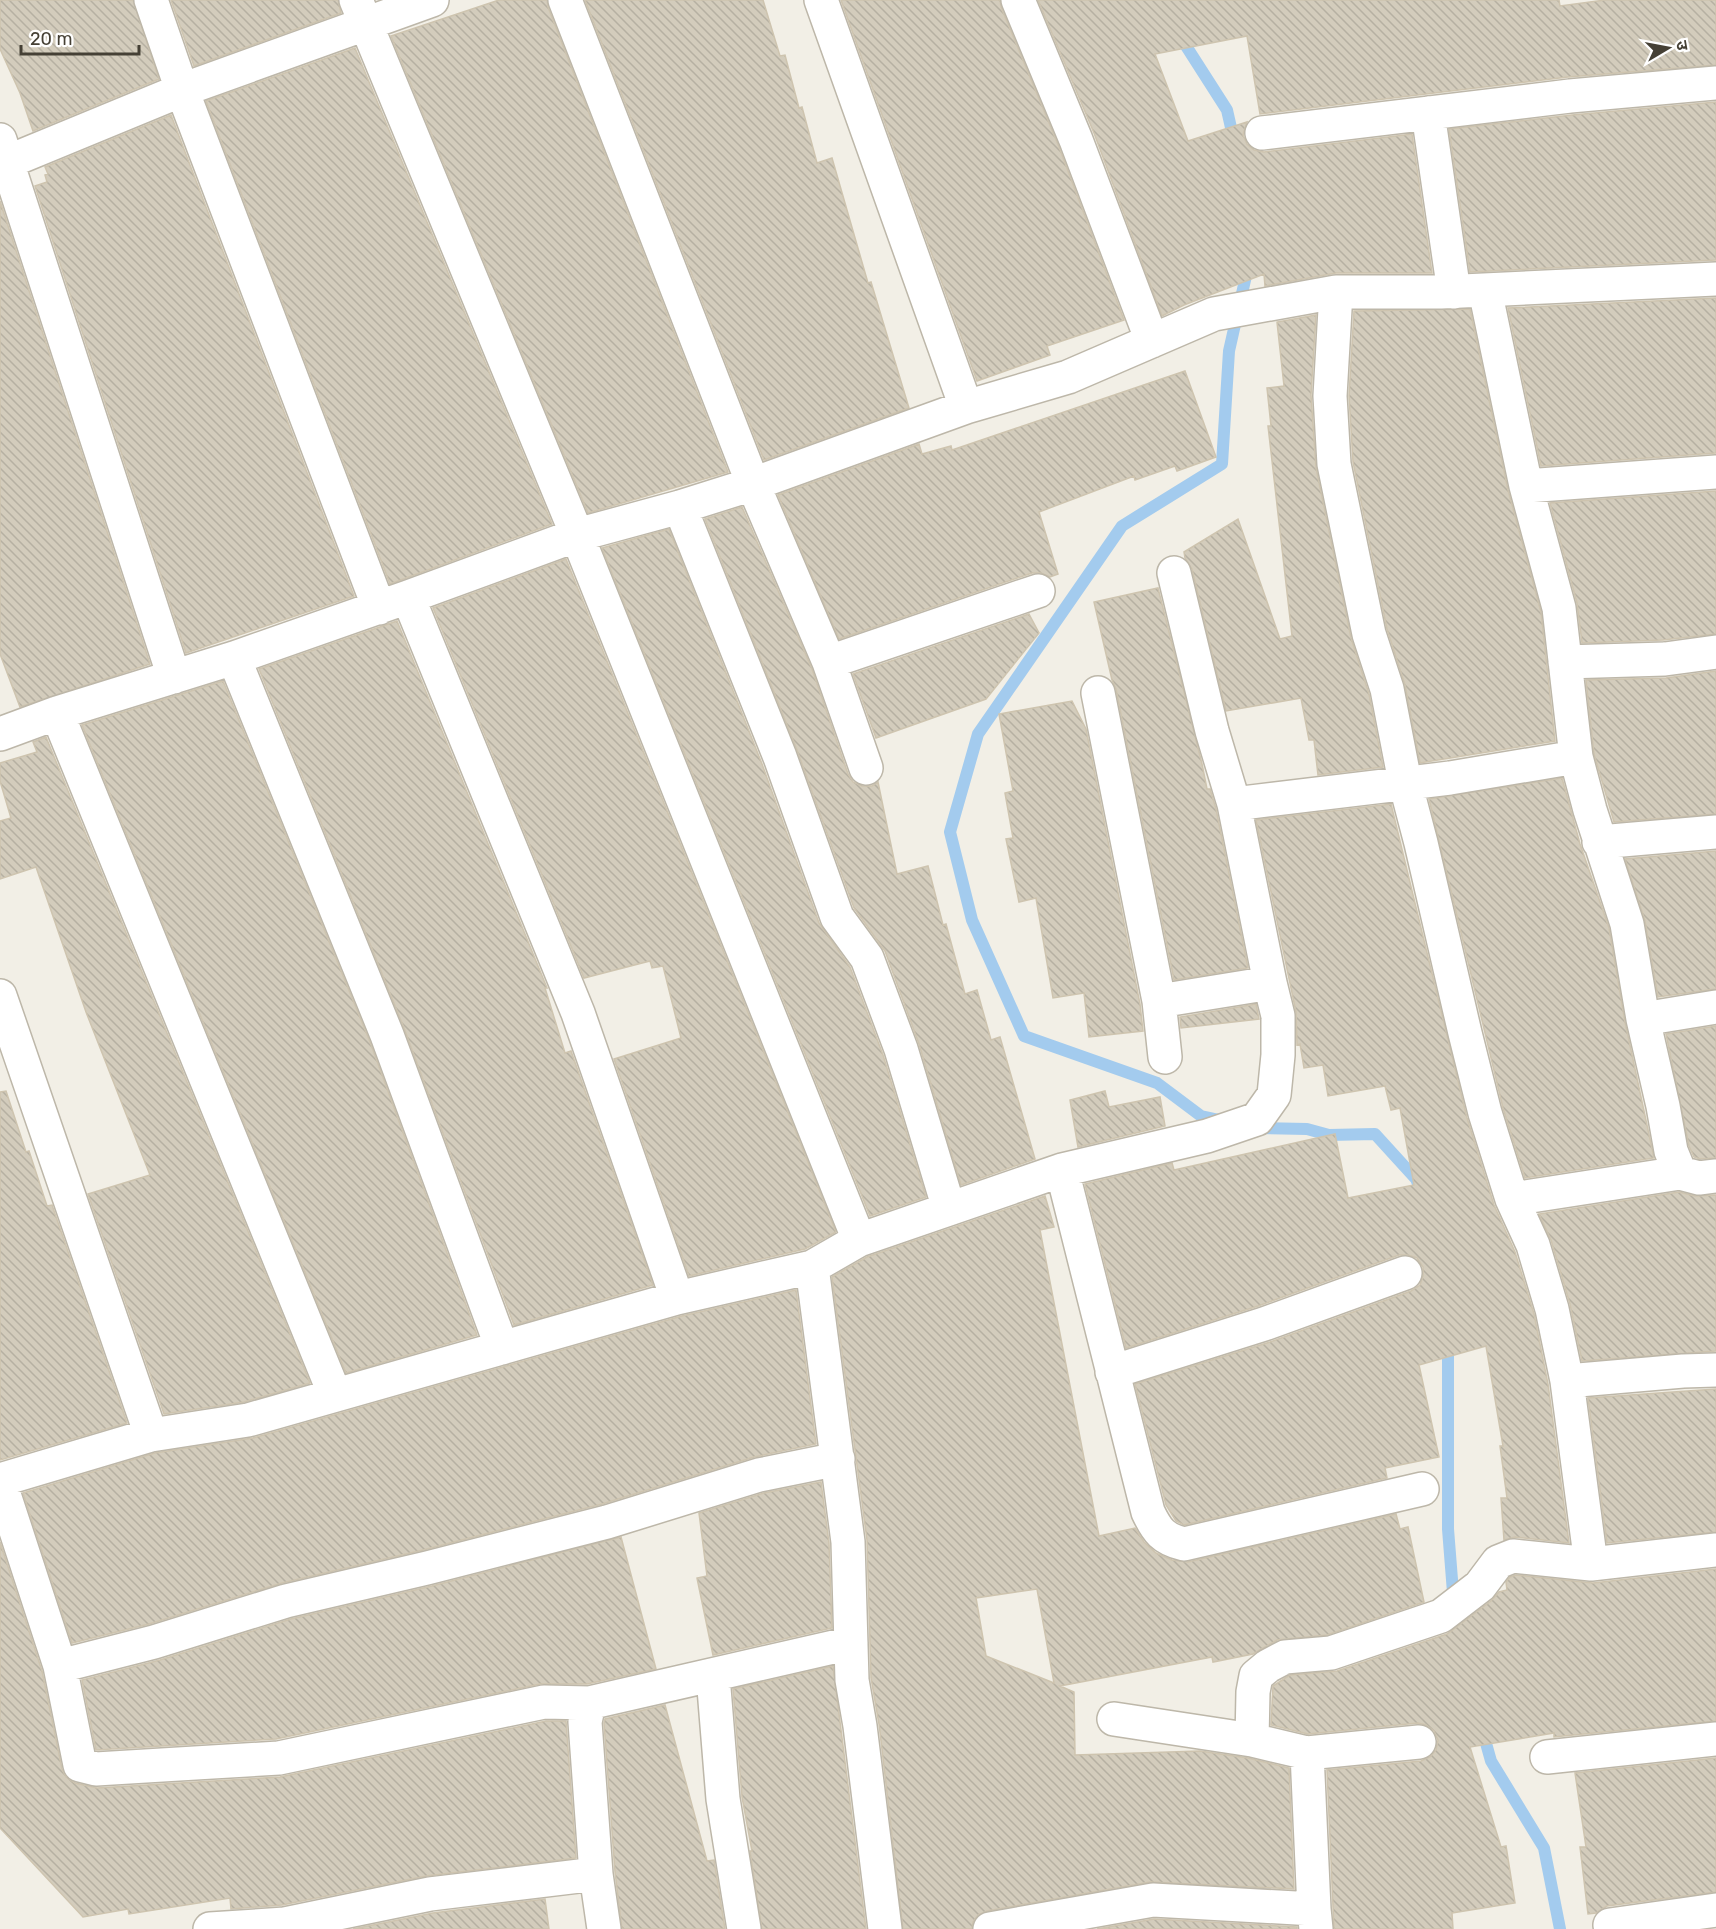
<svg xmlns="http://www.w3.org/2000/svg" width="1716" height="1929" font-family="Rubik,'Noto Sans Devanagari',sans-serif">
  <defs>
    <pattern id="building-back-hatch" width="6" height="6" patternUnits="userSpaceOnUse" patternTransform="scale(1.5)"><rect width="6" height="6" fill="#d3ccbc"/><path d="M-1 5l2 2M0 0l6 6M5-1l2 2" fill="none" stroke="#b6b0a2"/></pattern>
  </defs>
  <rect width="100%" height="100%" fill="#f2efe6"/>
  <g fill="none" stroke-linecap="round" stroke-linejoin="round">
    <path stroke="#a3cbee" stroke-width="12" d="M1179,35L1227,110L1234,141
      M1224,1121L1201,1116L1157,1083L1024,1036L972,920L950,832L978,734L1122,526L1222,464L1229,351L1248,267
      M1255,1128L1307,1129L1329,1135L1375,1134L1416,1179L1419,1186
      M1448,1340V1529L1457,1643
      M1482,1729L1491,1761L1544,1848L1560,1929"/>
  </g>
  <path fill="url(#building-back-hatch)" stroke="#cec4af" stroke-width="1.5" fill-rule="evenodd" d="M0,0H133L159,79L33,131L20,93L0,49Z
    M171,0H338L341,13L194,66Z
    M499,0H547L548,7L728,472L588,513L391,36Z
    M585,0H763L780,56L785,55L799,108L802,107L817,163L832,158L868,283L871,282L909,408L764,460Z
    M841,0H1000L1001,7L1059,147L1124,320L1047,346L1050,355L977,381Z
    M1038,0H1559L1560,6L1605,0H1716V65L1568,77L1260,114L1247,36L1155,54L1188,141L1247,122L1243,135L1247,144L1254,150L1264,152L1412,134L1432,273H1336L1265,286L1264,274L1184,305L1162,316L1094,133Z
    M355,48L552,524L390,584L206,101Z
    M1716,102V260L1470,272L1449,129L1572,115Z
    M171,115L354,596L186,653L35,186L47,182L45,175L48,174L45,167Z
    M0,201L150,664L20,707L0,654Z
    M1716,298V453L1541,466L1508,308Z
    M1470,309L1508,490L1541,612L1555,741L1420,763L1405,685L1387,629L1353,462L1349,396L1354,311Z
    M1316,315L1311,395L1316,468L1351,638L1369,694L1383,767L1318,775L1314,740H1309L1301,698L1226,711L1192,569L1185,558L1184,552L1238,519L1280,639L1292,636L1268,426H1271L1267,388L1284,386L1277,322Z
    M1185,371L1216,457L1177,471L1175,466L1135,480L1134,476L1039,512L1058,574L1050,577L1041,573H1032L839,639L778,495L919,444L922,454L951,446L952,450Z
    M1716,491V634L1663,640L1582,643L1577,603L1550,503Z
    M742,507L812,669L848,774L853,782L862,786H872L878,782L897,874L928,866L943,925L946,924L965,994L977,990L991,1040L1000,1037L1035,1159L961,1185L919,1044L885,951L854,908L797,750L705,519Z
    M669,529L762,764L819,923L850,967L883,1055L926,1197L870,1216L602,548Z
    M566,559L836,1232L805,1249L689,1276L614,1059L681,1038L663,966L652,968L650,961L584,978L433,608Z
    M1158,588L1202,764L1207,789H1210L1216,809L1248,968L1174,980L1116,689L1112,680L1094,602Z
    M1029,614L1039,633L986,699L876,738L853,674Z
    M397,621L547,988H545L565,1053L571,1051L653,1285L514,1325L404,1028L259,669Z
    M1716,671V814L1614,822L1594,754L1586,680L1666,678Z
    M223,681L370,1042L477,1335L346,1373L82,725Z
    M1072,701L1086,729L1140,1004L1143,1031L1089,1037L1084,993L1053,998L1036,898L1019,902L1006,839L1013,838L1005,793L1013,791L999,714Z
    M46,737L310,1383L244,1402L164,1414L88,1194L150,1175L86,1012L36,867L0,879V821L11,818L0,781V763L37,752L33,742Z
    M1562,778L1580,844L1609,928L1625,1022L1654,1158L1525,1178L1503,1108L1429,799Z
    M1391,804L1467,1118L1494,1205L1515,1252L1534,1314L1548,1384L1569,1543L1515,1537L1504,1540L1501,1498H1507L1500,1446H1503L1486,1346L1419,1365L1439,1457L1385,1468L1387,1478L1184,1525L1176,1521L1166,1505L1135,1384L1270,1342L1411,1291L1420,1285L1423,1276V1267L1417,1258L1408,1255H1399L1258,1306L1126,1348L1085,1184L1172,1163L1174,1170L1335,1134L1348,1198L1414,1185L1400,1108L1391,1110L1385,1086L1328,1096L1323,1065L1304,1068L1300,1044L1297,1045L1296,1012L1256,820Z
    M1716,851V989L1658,997L1645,921L1625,859Z
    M1256,1004L1259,1019L1181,1028L1180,1017Z
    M1716,1026V1158L1700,1159L1694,1157L1689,1146L1666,1034Z
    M6,1091L26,1152L29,1151L47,1206L52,1205L127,1423L0,1460V1092Z
    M1105,1091L1109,1107L1160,1097L1165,1126L1078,1147L1070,1100Z
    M1679,1192L1695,1196L1716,1195V1351L1582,1361L1570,1304L1551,1240L1539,1214Z
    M1045,1196L1054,1227L1040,1230L1099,1536L1135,1528L1144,1542L1156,1553L1172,1560L1188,1562L1396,1514L1400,1529L1408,1527L1424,1602L1327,1635L1277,1640L1253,1654L1213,1662L1212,1657L1060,1686L1074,1692L1075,1755L1200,1751L1248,1758L1289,1768L1294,1889L1150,1882L987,1911L978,1915L973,1922L972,1929H903L879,1724L871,1678L867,1540L832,1277L867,1257ZM1037,1589L1054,1683L986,1656L976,1598Z
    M796,1290L816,1444L754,1457L602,1504L423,1550L282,1583L149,1624L72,1643L23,1493L155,1453L253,1438L682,1316Z
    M1716,1389V1532L1607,1543L1588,1398Z
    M821,1482L829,1543L832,1628L713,1655L697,1578L707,1576L699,1513L764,1493Z
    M621,1537L656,1669L587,1684H540L276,1739L96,1750L82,1680L160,1660L291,1619L432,1586Z
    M0,1542L42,1671L62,1769L66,1777L75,1783L97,1788L280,1777L546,1721H566L576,1858L426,1876L282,1905L231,1909L230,1898L129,1914L128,1909L83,1917L0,1828Z
    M1716,1569V1721L1554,1737V1733L1470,1747L1501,1847L1506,1846L1515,1903L1452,1913L1453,1929H1334L1327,1770L1421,1761L1430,1757L1436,1750L1438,1740L1434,1731L1426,1725L1418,1723L1308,1734L1271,1725L1273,1686L1290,1675L1337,1671L1447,1634L1491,1601L1499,1592L1507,1590L1506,1582L1510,1577L1516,1575L1593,1583Z
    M833,1666L866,1929H762L750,1851H752L742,1797L733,1689Z
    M665,1705L707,1861L714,1860L725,1929H622L615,1872L604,1723L605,1719Z
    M1716,1758V1892L1607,1906L1596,1913L1588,1914L1580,1847H1586L1575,1773Z
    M545,1899L549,1929H353L433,1913Z
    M1154,1919L1297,1927V1929H1097Z"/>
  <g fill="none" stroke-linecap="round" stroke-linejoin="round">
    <g stroke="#bdb7a9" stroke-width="36">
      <path id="minor" d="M151,0L182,90L379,608
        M356,0L577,535L859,1240
        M565,0L753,484L829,662L866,768
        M821,0L966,407
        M1018,0L1076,140L1152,341
        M1428,113L1454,292
        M1262,133L1570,96L1716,83
        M0,140L174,677
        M0,165L182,90L432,0
        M1485,290L1526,486L1559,608L1576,757L1590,810L1627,924L1643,1019L1663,1106L1671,1151L1680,1173L1699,1178L1716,1176
        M1336,292L1330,396L1334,464L1369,634L1387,689L1405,782L1421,843L1465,1033L1485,1113L1512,1199L1533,1245L1552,1309L1567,1381L1591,1564
        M1526,486L1716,472
        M680,507L780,757L837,917L867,958L901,1049L949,1209
        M408,597L578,1013L677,1298
        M234,658L387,1035L502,1348
        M829,662L1038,591
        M1565,662L1665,659L1716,652
        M1098,693L1159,1001L1165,1057
        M57,713L335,1395
        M0,734L57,713L234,658L408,597L577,535L680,507L753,484L966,407L1068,377L1214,314L1336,292H1441L1716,279
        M1234,804L1450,778L1576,757
        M1599,842L1716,832
        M0,996L151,1435
        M1159,1001L1270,983
        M1643,1019L1716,1007
        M1062,1170L1148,1512C1157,1531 1163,1539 1184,1544L1422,1489
        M1512,1199L1680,1173
        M812,1267L848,1542L852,1680L860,1726L885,1929
        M1112,1372L1264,1324L1405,1273
        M1567,1381L1683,1371L1716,1370
        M0,1480L151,1435L248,1420L677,1298L812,1267L859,1240L1062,1170L1207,1136L1257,1119L1274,1095L1278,1055V1016L1270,983L1234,804L1212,731L1174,573
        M0,1482L60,1666L80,1765L96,1769L279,1758L544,1702L589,1703L585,1722L596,1874L604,1929
        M60,1666L154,1642L286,1601L427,1568L607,1522L759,1475L838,1459
        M713,1676L723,1799L744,1929
        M589,1703L851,1643
        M1114,1719L1252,1740L1307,1753L1419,1742
        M1252,1740L1253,1692L1256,1676L1268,1666L1285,1657L1331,1653L1441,1616L1480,1586L1498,1562L1513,1556L1591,1564L1716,1550
        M1307,1753L1314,1909L1316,1929
        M1547,1757L1716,1739
        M1610,1925L1716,1910
        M210,1929L285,1924L430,1894L596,1874
        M990,1929L1153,1900L1314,1909"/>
    </g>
    <use href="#minor" stroke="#fff" stroke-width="33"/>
  </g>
  <g transform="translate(1668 48) rotate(80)" stroke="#ffffff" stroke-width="4.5" paint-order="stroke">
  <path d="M0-4.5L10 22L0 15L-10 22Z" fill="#454035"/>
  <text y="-9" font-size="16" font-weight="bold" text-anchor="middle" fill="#454035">उ</text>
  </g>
  <path d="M21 45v9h118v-9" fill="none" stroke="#454035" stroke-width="3"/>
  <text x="30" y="45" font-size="18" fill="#454035" stroke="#ffffff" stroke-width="4.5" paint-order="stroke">20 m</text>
</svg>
